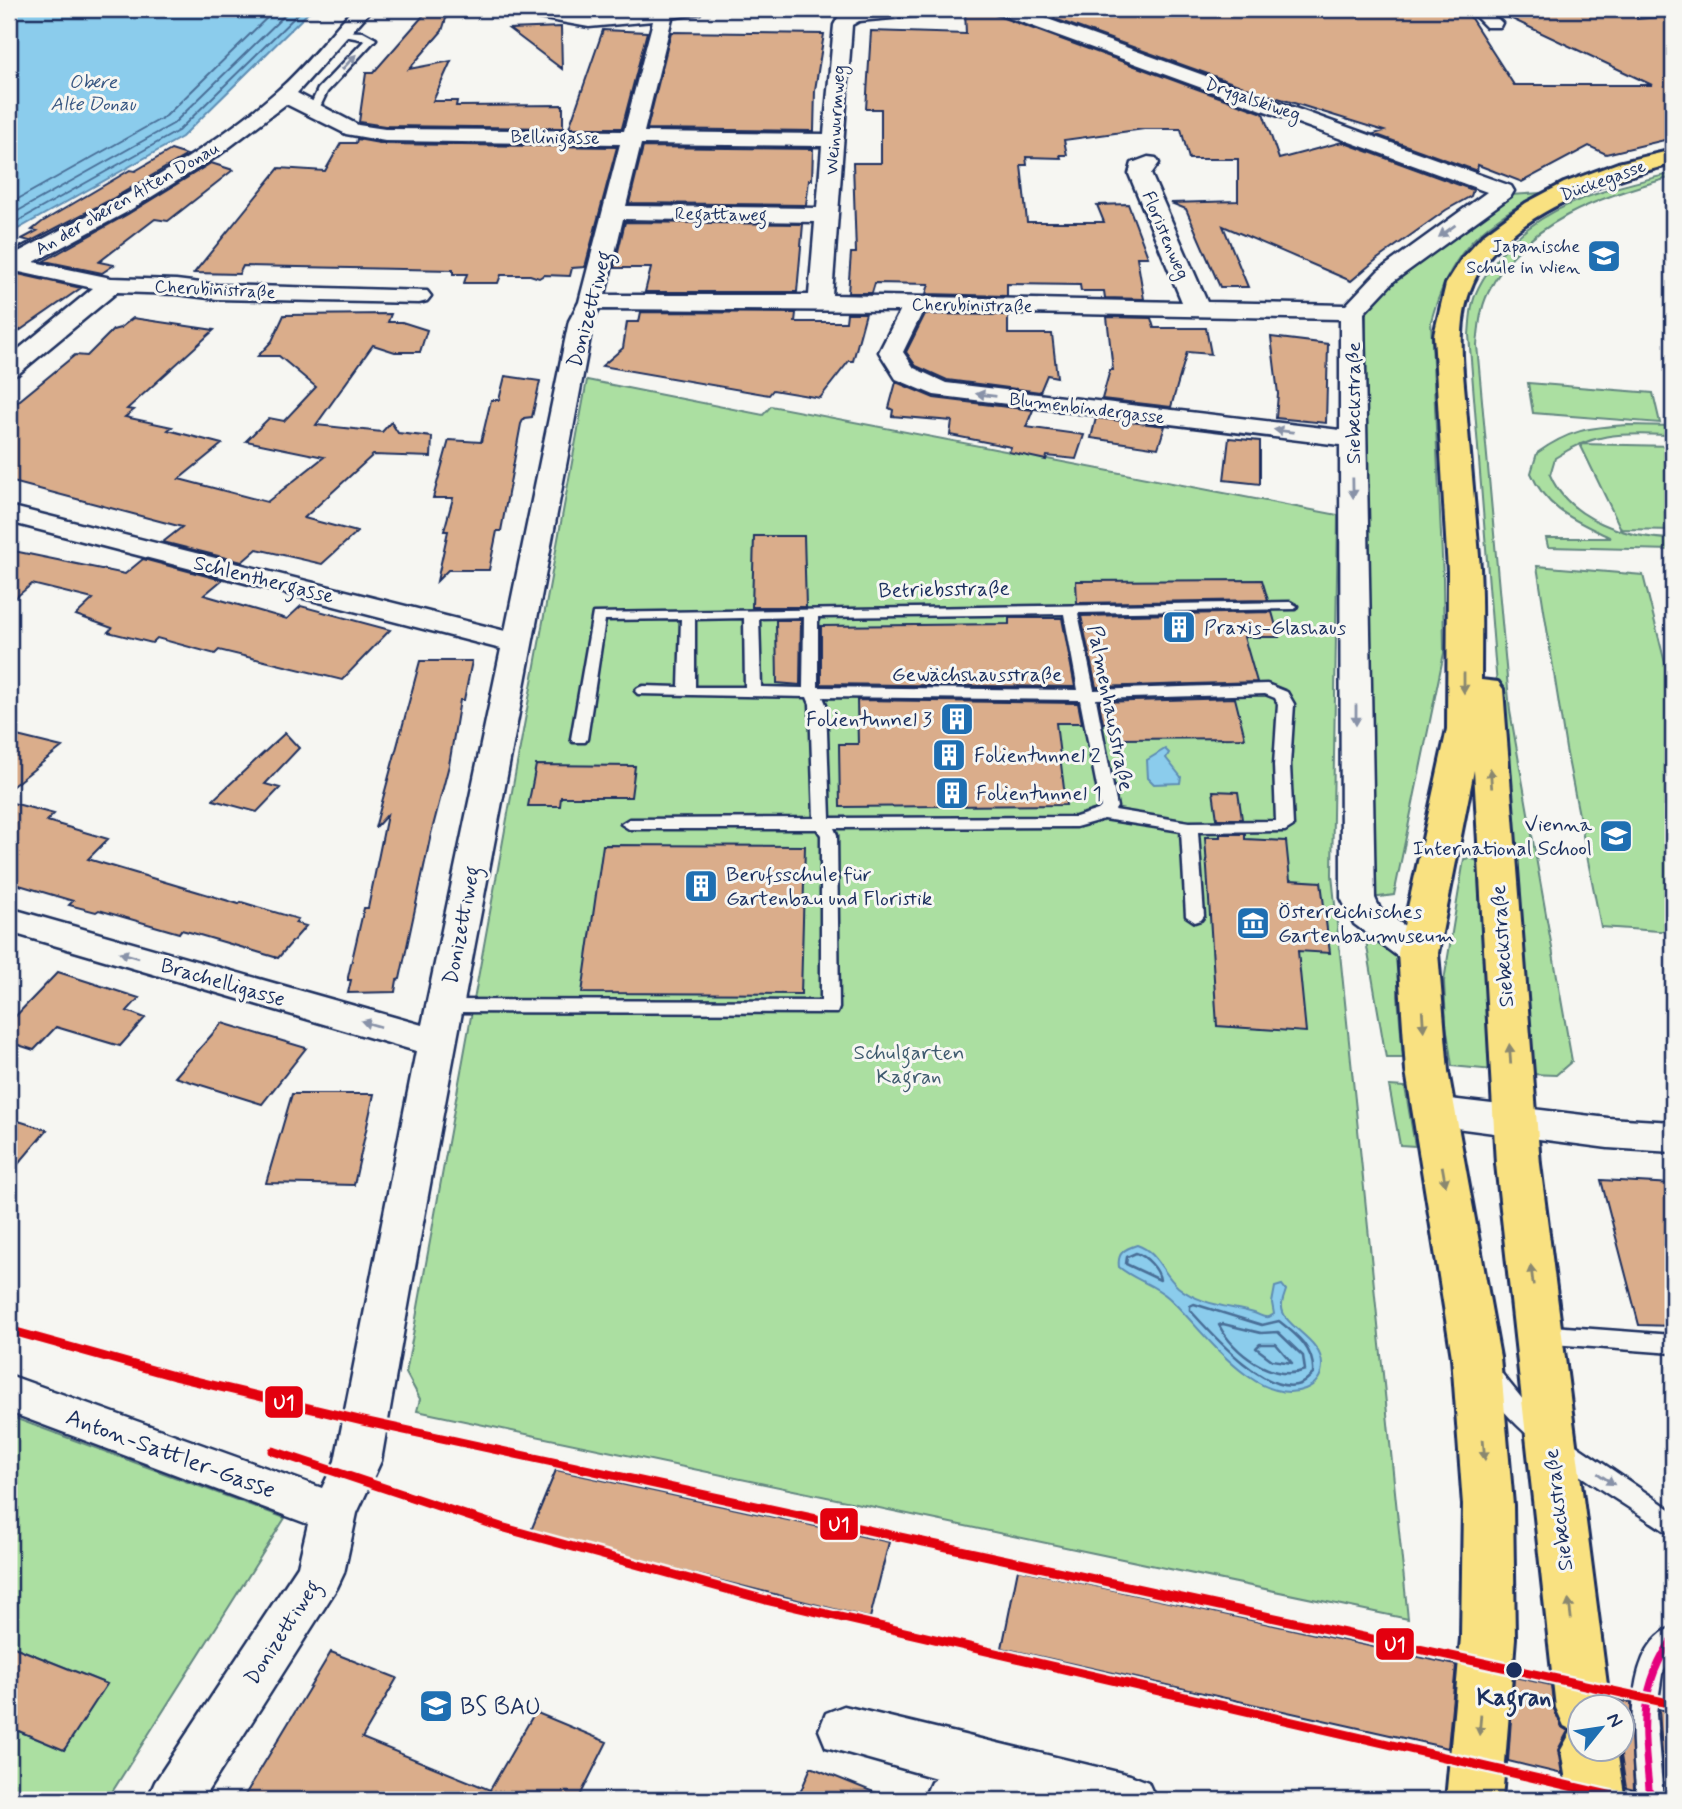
<svg xmlns="http://www.w3.org/2000/svg" width="1682" height="1809" font-family="Mynerve,sans-serif">
  <rect width="100%" height="100%" fill="#f6f6f2"/>
  <filter id="ink" filterUnits="userSpaceOnUse"><feTurbulence type="fractalNoise" baseFrequency=".0143" numOctaves="2"/><feDisplacementMap in="SourceGraphic" scale="14" xChannelSelector="R" yChannelSelector="G"/><feConvolveMatrix kernelMatrix="1 2 1 2 8 2 1 2 1" color-interpolation-filters="sRGB"/></filter>
  <g filter="url(#ink)">
    <path fill="#abdfa1" stroke="#638780" stroke-width="2" d="M1673,173V177C1603,195 1521,223 1488,293C1480,309 1479,327 1477,345L1510,711L1572,1061L1556,1075L1528,1074L1469,335C1470,324 1470,313 1473,302C1477,286 1487,273 1496,260C1539,203 1609,189 1673,173Z
      M1542,193C1480,224 1450,253 1431,321L1443,578L1444,653L1394,895L1371,898L1363,440L1366,313L1375,297L1392,278L1510,195Z
      M587,380L763,415L771,406L1338,515L1332,875L1408,1619L417,1411L420,1399L406,1373Z
      M1528,383L1653,393L1660,423L1533,413Z
      M1628,425L1673,426V435C1626,434 1596,430 1555,458L1550,475C1569,520 1628,538 1673,539V550L1548,547L1546,538H1611C1577,521 1547,511 1531,473L1537,453C1569,430 1590,427 1628,425Z
      M1580,444L1673,446V530L1621,529Z
      M1537,566L1643,575L1673,695V932L1601,927L1566,749Z
      M1470,858L1480,862L1484,977L1493,1070L1452,1066L1446,1024L1444,981L1464,859Z
      M1368,933L1401,954L1398,996L1403,1058H1386L1365,935Z
      M1389,1086L1405,1087L1415,1146L1400,1145Z
      M9,1416L285,1518L107,1800H9V1727L64,1750L107,1684L9,1645Z"/>
    <path fill="#8bccec" stroke="#5e8db3" stroke-width="2" d="M9,9H312L182,137L9,234Z
      M1165,749L1169,753L1166,758L1181,777L1180,783L1154,784L1148,778L1147,760Z
      M1137,1245C1158,1252 1162,1273 1178,1287C1200,1305 1228,1306 1254,1313C1261,1315 1262,1318 1269,1317L1274,1314L1272,1303L1275,1287L1282,1285L1286,1290C1285,1294 1282,1300 1282,1305C1280,1326 1322,1338 1322,1365C1322,1377 1315,1385 1305,1389C1255,1409 1199,1325 1169,1298C1154,1284 1134,1280 1119,1267C1117,1253 1124,1249 1137,1245Z"/>
    <g fill="none" stroke-linecap="round" stroke-linejoin="round">
      <path stroke="#486e97" stroke-width="2" d="M9,204L166,116L276,9
        M9,216L173,124L291,9
        M9,226L178,131L303,9"/>
      <path stroke="#486e97" stroke-width="2.5" d="M1136,1253C1146,1256 1159,1269 1160,1280L1126,1264L1127,1257Z
        M1194,1304L1262,1325L1279,1321C1297,1335 1315,1349 1313,1374C1309,1377 1304,1383 1300,1384C1266,1397 1210,1332 1190,1310V1306Z
        M1223,1324L1261,1333L1278,1332L1303,1356L1305,1370C1273,1383 1233,1353 1219,1325Z
        M1260,1344H1276L1292,1363L1272,1360L1256,1348Z"/>
    </g>
    <path fill="#daad8b" stroke="#1b2f5e" stroke-width="2" d="M429,9H449L442,31L409,69L451,61L433,101H457L456,106L563,105V128L385,126L359,122L366,73H373Z
      M965,9H991L995,15L1263,113L1279,159L1342,142L1473,190L1471,196L1446,210L1376,260L1351,281L1223,226L1248,287H1220L1186,209L1171,203L1238,201V159H1189L1181,129H1144L1064,140L1067,155H1060L1061,158L1026,157L1027,165H1021L1027,222H1104L1097,205L1128,204L1148,257H1137L1144,299L1105,298L1104,291H1081L1080,285L1007,284V296L926,294L929,284L875,283L872,293H848L851,253H856L853,163H881V109H866L871,31L966,34Z
      M1027,9H1465L1514,85H1652L1491,9H1637V19L1673,16V138L1606,154L1589,146L1522,182L1478,165L1477,171L1374,134L1384,131L1255,91Z
      M561,27L562,69L509,29Z
      M603,30L647,32L622,128H569Z
      M671,32L824,34L815,90L814,131L647,129Z
      M357,139L385,144L617,147L585,267L572,268L570,276L544,275L539,278L530,275H501L498,283H464L467,274H453V270L243,266L239,274L194,273L279,168L325,171L341,143H356Z
      M643,147L813,149L812,180H809L806,205L629,203Z
      M171,150L187,155L112,199L14,250L30,241L22,239L37,231L32,230L42,222L130,170L135,171Z
      M211,163L233,170L168,221L155,219L99,262L114,265L102,273L44,261L128,214Z
      M625,222L803,224L797,292H645L651,268H614Z
      M18,274L81,288L9,338V279Z
      M641,312L796,313L795,322H846L847,313H866L853,361H849L820,398L773,390L769,395L602,366L623,348L627,322H639Z
      M391,314L388,322H402L427,330L420,352H395L373,345L316,425L382,432L391,422L398,433L432,437L431,457L373,455L304,518L357,532L322,564L257,549L242,562L163,542L182,527L9,481V409L75,355L87,356L113,330L120,328L133,318L214,330L127,409L134,410L125,417L172,427L168,430L222,444L179,479L267,502L324,457L246,441L269,418L284,421L316,387L279,356H258L272,341L284,315Z
      M925,314L1008,315V334H1052L1057,377L1047,375L1040,392L947,380L916,366L906,352Z
      M1107,317L1151,318L1154,328H1206L1211,354L1187,352L1171,407L1102,399L1110,370H1113Z
      M1271,337L1328,344L1326,423L1276,418L1278,394Z
      M505,376L540,381L532,417L524,418L521,424L501,531H497L489,570H448L437,581L448,531H444L453,498H433L449,440L481,442L491,400H499Z
      M896,382L934,398L1033,410L1026,427L1084,435L1076,459L1047,456L1046,460L1009,452L1011,447L950,435L952,421L892,416L893,410L889,408Z
      M1096,418L1165,426L1158,448L1091,438Z
      M1229,438L1260,441V484L1224,480Z
      M754,536H804L806,607H752Z
      M9,550L125,574L143,559L222,580L204,595L287,619L301,606L390,630L342,680L219,650L215,654L157,638L152,643L108,632L112,628L76,615L93,599L32,584L9,603Z
      M1262,580L1268,600L1077,603L1076,581Z
      M1272,612L1279,637H1244L1257,682L1096,687L1081,616Z
      M1009,618H1062L1075,687L821,684V626L1009,624Z
      M776,620H801L800,685L777,683Z
      M420,661H472L464,700H460L449,765L431,834L400,979L397,980L395,992L348,993L351,980H348V977L364,908H368L387,815L375,828Z
      M1235,698L1245,738L1118,739L1114,723H1103L1099,702Z
      M857,700L1078,703L1082,723H1056L1066,805L840,807L839,744H858Z
      M285,733L299,748L265,784L280,788L257,812L213,800Z
      M9,734L62,747L9,789Z
      M536,765L635,766L631,797H561L560,806H528Z
      M1213,791L1238,792L1242,819H1217Z
      M9,802L54,814L47,821L108,839L88,859L239,904L241,902L298,919L295,923L306,926L278,958L193,933L181,930L179,933L99,910L96,912L69,905L73,901L9,882Z
      M1220,834H1245V839L1286,841L1290,880L1321,882L1330,953L1298,951L1306,1032L1217,1026L1205,837H1220Z
      M603,845L805,846L801,994L582,993Z
      M58,972L139,998L127,1011L145,1018L120,1046L56,1027L34,1050L9,1042V1023Z
      M222,1023L306,1048L262,1104L175,1077Z
      M292,1094H374L354,1185L266,1183Z
      M9,1118L47,1130L9,1175Z
      M1601,1180L1673,1184V1326L1639,1325Z
      M556,1470L889,1542L870,1618L530,1533Z
      M1018,1569L1456,1665L1448,1748L1002,1648Z
      M9,1645L107,1684L64,1750L9,1727Z
      M331,1652L397,1678L362,1738L490,1790L535,1712L607,1742L578,1800H242Z
      M1514,1677L1551,1685L1554,1709L1562,1727L1568,1731L1558,1750L1562,1774L1508,1761Z
      M1611,1698L1631,1703L1634,1790L1626,1788L1620,1749H1622V1707H1613Z
      M1659,1709L1673,1712V1798L1665,1797Z
      M811,1767L891,1799V1800H797Z"/>
    <g fill="none" stroke-linecap="round" stroke-linejoin="round">
      <g stroke="#1b2f5e" stroke-width="5">
        <path id="lane" d="M339,31L363,32L376,39L327,92L317,113H309L308,111L318,89L365,40L339,35Z
          M1290,602L1297,606L1295,609L1078,613L1094,690L1267,684L1287,692L1294,704L1290,765L1293,826L1285,831L1198,832L1204,916L1201,920L1195,922L1186,916L1181,831L1104,819L1076,827L834,828L837,835L839,1008L837,1013L444,1012L437,1011L435,1006L437,1001L444,1000L821,1001V835L817,829H629L621,824L629,819L814,818L810,704L807,697L638,694L635,691L638,688L643,686L679,687L681,619L605,620L587,739L585,742H573L571,739L593,613ZM1064,614L1078,690L818,687V617ZM804,617L803,688L761,687L759,618ZM744,618L745,687H695V619ZM1265,694L1275,698L1278,704L1274,765L1276,821L1189,822L1115,810L1117,807L1096,699ZM823,697L1080,700L1101,807L1098,810L1076,817L830,818L826,704Z
          M1539,1325L1673,1335V1353L1539,1343L1531,1340L1528,1334L1531,1328Z
          M1490,1366L1498,1369L1532,1411L1558,1433L1673,1511V1534L1665,1531C1606,1491 1511,1440 1479,1375L1482,1369Z
          M1673,1627V1656L1662,1674L1656,1714L1663,1800H1637C1634,1755 1618,1648 1673,1627Z"/>
      </g>
      <g stroke="#1b2f5e" stroke-width="5">
        <path id="street" d="M353,9H372L297,93L358,125L385,129L624,131L653,21L589,27L522,15L513,9H552L589,15L658,9H702L700,13L672,18L644,132L824,134L834,25L839,16L872,9H934L932,13L925,15L859,21L852,25L832,295L1182,302L1129,174L1132,163L1148,157L1156,158L1159,163L1151,174L1207,302L1346,305L1378,271L1487,192L996,13L994,9H1020L1511,186L1514,191L1511,196L1394,281L1364,313L1375,898L1380,909L1431,944L1436,953L1431,962L1418,965L1405,962L1354,924L1341,898L1340,445L934,395L896,379L879,352L900,311L599,309L593,321C523,701 446,1079 381,1461L357,1513L344,1573L337,1588L202,1800H147L155,1782L298,1566L308,1524L9,1412V1375L322,1488L335,1461L416,1051L9,932V908L422,1025L501,649L9,522V506L505,631L569,321L579,302L620,144L385,141L346,134L286,104L219,155L127,212L34,262L111,278L176,280L217,285L427,291L431,296L427,301L419,303L217,299L176,294L117,292L18,374L9,377V357L93,288L15,271L9,273V257C101,208 198,161 277,91C305,67 328,36 353,9ZM641,144L822,146L817,208L626,206ZM623,219L815,222L809,295H605ZM923,311L1340,319V430L946,383L914,368L903,352Z
          M1468,9H1488L1502,23L1500,27H1486Z
          M1433,1097L1608,1118L1673,1122V1152L1608,1148L1433,1125L1419,1121L1414,1111L1419,1101Z
          M844,1706L1130,1775L1148,1782L1156,1800H1026L995,1793L987,1800H923L931,1782L936,1778L826,1747L819,1730L826,1713Z"/>
      </g>
      <g stroke="#1b2f5e" stroke-width="6">
        <path id="primary" d="M1673,150V164C1608,179 1502,216 1473,283C1454,325 1464,375 1467,419C1471,469 1476,518 1480,568C1482,605 1481,643 1481,680L1498,682L1503,689L1540,1164L1610,1708H1580V1750H1617L1625,1800H1569L1561,1750L1572,1730L1564,1726L1556,1708L1496,1164L1474,770L1438,953L1448,1071L1500,1357L1513,1505L1515,1638L1502,1800H1446L1461,1638L1463,1505L1452,1357L1406,1071L1398,953L1447,729L1448,571L1434,335L1446,284L1463,257L1484,234L1526,203L1564,183L1618,163Z"/>
      </g>
      <use href="#lane" fill="#f6f6f2" fill-rule="evenodd"/>
      <use href="#street" fill="#f6f6f2" fill-rule="evenodd"/>
      <use href="#primary" fill="#f9e181" fill-rule="evenodd"/>
      <path stroke="#1b2f5e" stroke-width="2.5" d="M1673,1724V1751
        M1648,1778L1653,1800"/>
      <g stroke="#f6f6f2" stroke-width="12">
        <path id="tram-1" d="M1650,1800C1645,1737 1634,1694 1673,1638"/>
      </g>
      <use href="#tram-1" stroke="#e5007d" stroke-width="7"/>
      <g stroke="#f6f6f2" stroke-width="14">
        <path id="metro-1" d="M9,1330L174,1376L363,1421L1673,1704
          M273,1451L501,1527L766,1600L1630,1800"/>
      </g>
      <use href="#metro-1" stroke="#e3000f" stroke-width="9"/>
    </g>
    <defs><path id="oneway-solid" d="M-6-.8H1V-3.2L6.5 0L1 3.2V.8H-6Z" transform="scale(1.75)"/></defs>
    <g fill="#8892a8">
      <use href="#oneway-solid" transform="translate(349 62) rotate(-47)"/>
      <use href="#oneway-solid" transform="translate(1447 231) rotate(144)"/>
      <use href="#oneway-solid" transform="translate(986 395) rotate(-173)"/>
      <use href="#oneway-solid" transform="translate(1284 431) rotate(-173)"/>
      <use href="#oneway-solid" transform="translate(1353 488) rotate(89)"/>
      <use href="#oneway-solid" transform="translate(1356 715) rotate(90)"/>
      <use href="#oneway-solid" transform="translate(129 955) rotate(-164)"/>
      <use href="#oneway-solid" transform="translate(371 1024) rotate(-164)"/>
      <use href="#oneway-solid" transform="translate(1606 1479) rotate(34)"/>
    </g>
    <g fill="#8a8870">
      <use href="#oneway-solid" transform="translate(1464 683) rotate(90)"/>
      <use href="#oneway-solid" transform="translate(1491 778) rotate(-94)"/>
      <use href="#oneway-solid" transform="translate(1423 1021) rotate(86)"/>
      <use href="#oneway-solid" transform="translate(1510 1054) rotate(-94)"/>
      <use href="#oneway-solid" transform="translate(1444 1176) rotate(80)"/>
      <use href="#oneway-solid" transform="translate(1532 1275) rotate(-97)"/>
      <use href="#oneway-solid" transform="translate(1484 1450) rotate(85)"/>
      <use href="#oneway-solid" transform="translate(1570 1609) rotate(-97)"/>
      <use href="#oneway-solid" transform="translate(1480 1725) rotate(95)"/>
    </g>
  </g>
  <defs>
    <g id="school-square" transform="scale(1.75)"><rect x="-9" y="-9" width="18" height="18" rx="4" fill="#1f6fb2" stroke="#f6f6f2"/><path d="M0-5L7-2L0 1L-7-2ZM-4 1L0 2.5L4 1V4Q0 6-4 4Z" fill="#fff"/></g>
    <g id="building-square" transform="scale(1.75)"><rect x="-9" y="-9" width="18" height="18" rx="4" fill="#1f6fb2" stroke="#f6f6f2"/><path d="M-4-6H4V6H1V3H-1V6H-4ZM-2.5-4.3h1.7v1.8h-1.7ZM.8-4.3h1.7v1.8H.8ZM-2.5-1h1.7V.8h-1.7ZM.8-1h1.7V.8H.8Z" fill="#fff"/></g>
    <g id="museum-square" transform="scale(1.75)"><rect x="-9" y="-9" width="18" height="18" rx="4" fill="#1f6fb2" stroke="#f6f6f2"/><path d="M0-6L6-3V-2H-6V-3ZM-5-1h2V3h-2ZM-1-1h2V3h-2ZM3-1h2V3H3ZM-6 4H6V6H-6Z" fill="#fff"/></g>
  </defs>
  <g fill-rule="evenodd">
    <use href="#school-square" x="1604" y="256"/>
    <use href="#building-square" x="1179" y="627"/>
    <use href="#building-square" x="957" y="719"/>
    <use href="#building-square" x="949" y="755"/>
    <use href="#building-square" x="952" y="793"/>
    <use href="#school-square" x="1616" y="836"/>
    <use href="#building-square" x="701" y="886"/>
    <use href="#museum-square" x="1253" y="923"/>
    <use href="#school-square" x="436" y="1706"/>
  </g>
  <circle fill="#1b2f5e" stroke="#f6f6f2" stroke-width="2.5" cx="1514" cy="1670" r="9"/>
  <g text-anchor="middle" stroke-width="6" stroke-linejoin="round" paint-order="stroke">
    <g font-size="18" fill="#1b2f5e" stroke="#f6f6f2">
      <text transform="translate(1253 99) rotate(19)" y="6">Drygalskiweg</text>
      <text transform="translate(835 120) rotate(-86)" y="6">Weinwurmweg</text>
      <text transform="translate(555 137) rotate(1)" y="6">Bellinigasse</text>
      <text transform="translate(1603 180) rotate(-20)" y="6">Dückegasse</text>
      <text transform="translate(127 198) rotate(-30)" y="6">An der oberen Alten Donau</text>
      <text transform="translate(721 214) rotate(1)" y="6">Regattaweg</text>
      <text transform="translate(1166 235) rotate(67)" y="6">Floristenweg</text>
      <text transform="translate(215 289) rotate(3)" y="6">Cherubinistraße</text>
      <text transform="translate(972 305) rotate(1)" y="6">Cherubinistraße</text>
      <text transform="translate(1087 408) rotate(7)" y="6">Blumenbindergasse</text>
    </g>
    <g font-size="18" fill="#1b2f5e" stroke="#f6f6f2" text-anchor="end">
      <text x="1580" y="252">Japanische<tspan x="1580" dy="21">Schule in Wien</tspan></text>
    </g>
    <g font-size="19" font-style="italic" fill="#375682" stroke="#f6f6f2">
      <text x="93" y="88">Obere<tspan x="93" dy="22">Alte Donau</tspan></text>
    </g>
    <g font-size="21" fill="#1b2f5e" stroke="#f6f6f2">
      <text transform="translate(589 309) rotate(-75)" y="7">Donizettiweg</text>
      <text transform="translate(1353 403) rotate(-90)" y="7">Siebeckstraße</text>
      <text transform="translate(264 579) rotate(14)" y="7">Schlenthergasse</text>
      <text transform="translate(944 589) rotate(-1)" y="7">Betriebsstraße</text>
      <text x="977" y="681">Gewächshausstraße</text>
      <text transform="translate(1111 708) rotate(79)" y="7">Palmenhausstraße</text>
      <text transform="translate(461 925) rotate(-79)" y="7">Donizettiweg</text>
      <text transform="translate(1502 946) rotate(-94)" y="7">Siebeckstraße</text>
      <text transform="translate(223 982) rotate(16)" y="7">Brachelligasse</text>
      <text transform="translate(1558 1510) rotate(-97)" y="7">Siebeckstraße</text>
      <text transform="translate(282 1632) rotate(-57)" y="7">Donizettiweg</text>
    </g>
    <g font-size="21" fill="#1b2f5e" stroke="#f6f6f2" text-anchor="start">
      <text x="1204" y="634">Praxis-Glashaus</text>
      <text x="932" y="726" text-anchor="end">Folientunnel 3</text>
      <text x="974" y="762">Folientunnel 2</text>
      <text x="976" y="800">Folientunnel 1</text>
      <text x="1592" y="831" text-anchor="end">Vienna<tspan x="1592" dy="24">International School</tspan></text>
      <text x="726" y="881">Berufsschule für<tspan x="726" dy="24">Gartenbau und Floristik</tspan></text>
      <text x="1278" y="918">Österreichisches<tspan x="1278" dy="24">Gartenbaumuseum</tspan></text>
    </g>
    <g font-size="21" fill="#3f5b6f" stroke="#f6f6f2">
      <text x="909" y="1059">Schulgarten<tspan x="909" dy="24">Kagran</tspan></text>
    </g>
    <g font-size="24" fill="#1b2f5e" stroke="#f6f6f2">
      <text transform="translate(171 1453) rotate(20)" y="8">Anton-Sattler-Gasse</text>
    </g>
    <g font-size="24" font-weight="bold" fill="#1b2f5e" stroke="#f6f6f2">
      <text x="1514" y="1705">Kagran</text>
    </g>
    <g font-size="24" fill="#1b2f5e" stroke="#f6f6f2" text-anchor="start">
      <text x="460" y="1714">BS BAU</text>
    </g>
  </g>
  <g stroke="#f6f6f2" stroke-width="2.5">
    <rect x="264" y="1385" width="40" height="34" rx="7" fill="#e3000f"/>
    <rect x="819" y="1507" width="40" height="34" rx="7" fill="#e3000f"/>
    <rect x="1375" y="1627" width="40" height="34" rx="7" fill="#e3000f"/>
  </g>
  <g font-size="19" text-anchor="middle" font-weight="bold" fill="#fff">
    <text x="284" y="1409">U1</text>
    <text x="839" y="1531">U1</text>
    <text x="1395" y="1651">U1</text>
  </g>
  <rect width="1682" height="1809" fill="none" stroke="#f6f6f2" stroke-width="35"/>
  <rect x="18" y="18" width="1647" height="1774" fill="none" stroke="#1b2f5e" stroke-width="2.5" filter="url(#ink)"/>
  <g transform="translate(1601 1728) rotate(60)"><circle r="33" fill="#f6f6f2" stroke="#9ea6b7" stroke-width="2"/>
  <path d="M0-5L12 26L0 18L-12 26Z" fill="#1f6fb2"/>
  <text y="-10" font-size="19" font-weight="bold" text-anchor="middle" fill="#1b2f5e">N</text>
  </g>
</svg>
